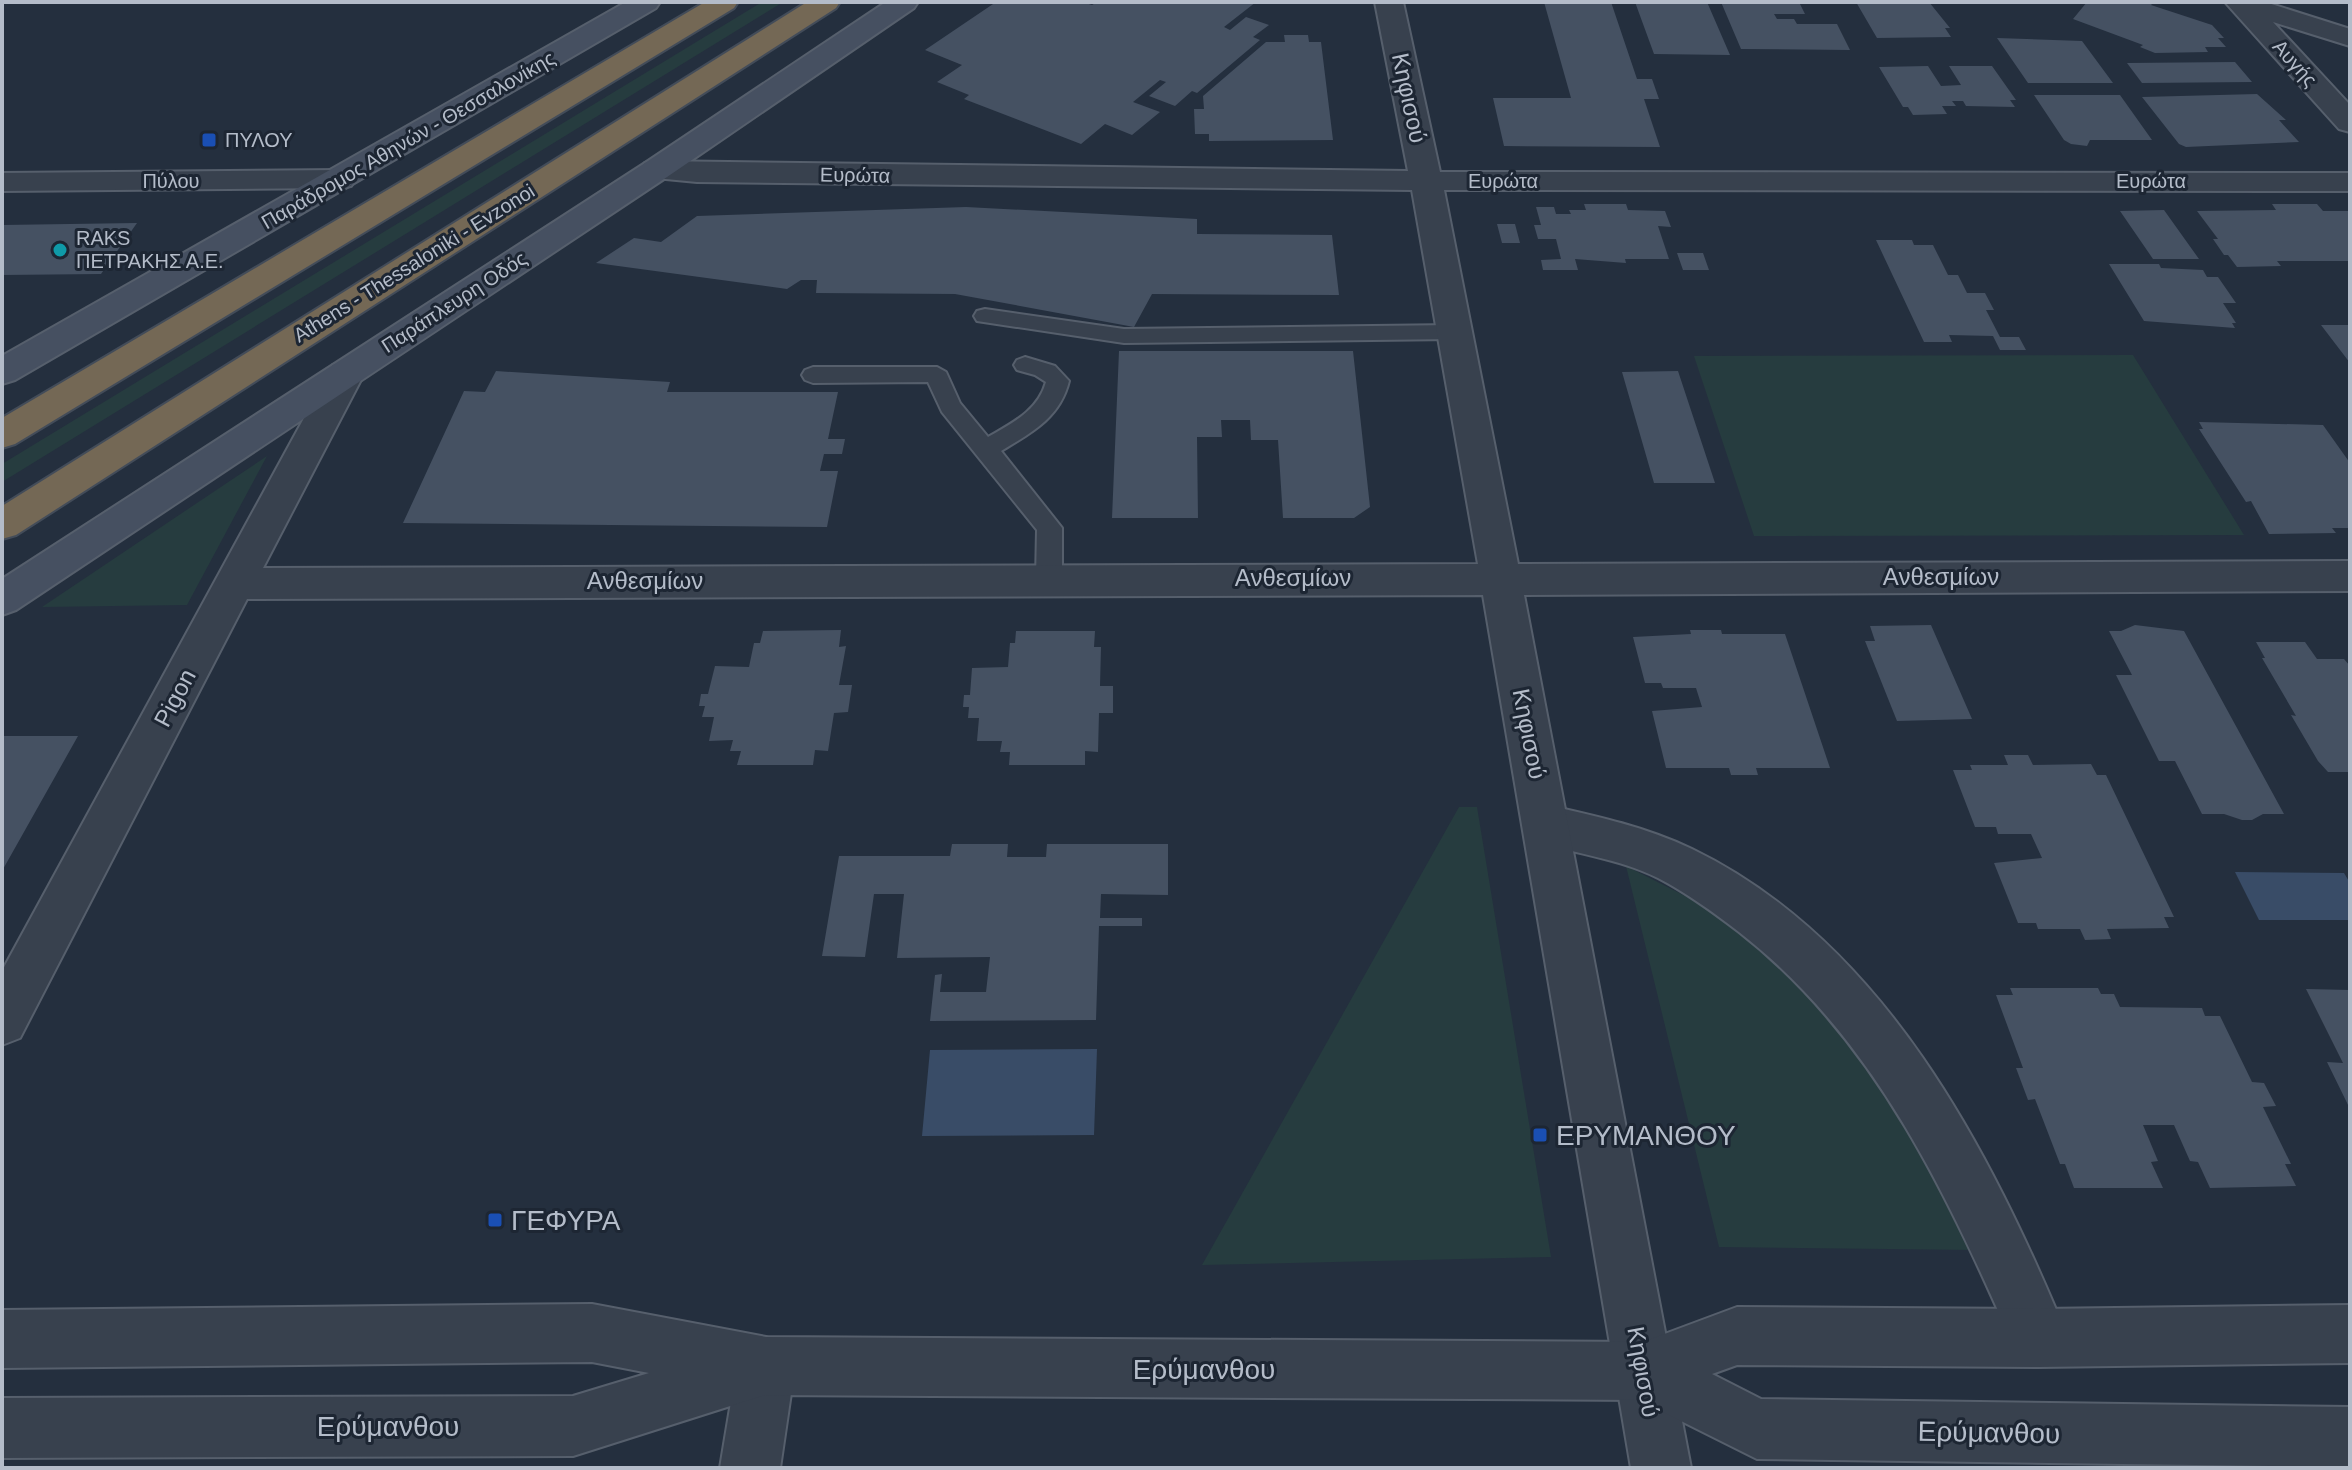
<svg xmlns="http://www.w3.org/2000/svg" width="2352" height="1470" font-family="Helvetica,sans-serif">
  <rect width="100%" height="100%" fill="#242f3e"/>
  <path fill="#263c3f" d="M762,2H783L2,482V464Z
    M2133,355L2244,535L1754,536L1694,356Z
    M267,456L187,605L42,607Z
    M1459,807H1477L1551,1257L1202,1265Z
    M1626,866L1695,901L1774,955L1822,997L1919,1140L1974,1250L1719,1247Z"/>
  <path fill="#394c67" d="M2235,872L2344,873L2350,883V920H2259Z
    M1097,1049L1094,1135L922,1136L930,1050Z"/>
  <path fill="#455162" d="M996,2H1082L1092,5L1097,2H1256L1224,27L1230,30L1246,17L1269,25L1253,37L1260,40L1197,93L1192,91L1175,106L1149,96L1166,82L1160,80L1133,102L1160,112L1132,135L1105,124L1081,144L964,99L969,95L937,82L962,65L925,50Z
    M1544,2H1611L1637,79H1652L1659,99H1644L1660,147L1504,146L1493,98H1571Z
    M1635,2H1707L1730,55L1654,54Z
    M1721,2H1799L1805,14H1774L1777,19H1794L1797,24H1837L1850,50L1741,49Z
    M1856,2H1929L1950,28H1945L1951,37L1877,38Z
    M2087,2H2150L2153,3L2151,5L2212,25L2224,38H2218L2226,47H2205L2208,52L2155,53L2140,47L2143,45L2073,19Z
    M1284,35H1308L1309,42H1321L1333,140L1209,141V134H1195L1194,109H1204L1203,96L1266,42H1285Z
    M1997,38L2082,41L2113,83H2028Z
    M2235,62L2252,82L2142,83L2127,63Z
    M1928,66L1941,86L1961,85L1949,66H1992L2016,100H2010L2015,107L1966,106L1963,101H1952L1956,106H1942L1947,114L1913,115L1908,107H1903L1879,67Z
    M2257,94L2286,120H2279L2299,142L2186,147L2179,144L2142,97Z
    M2034,95H2120L2152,140H2090L2087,146L2071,144L2064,140Z
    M1584,204H1626L1628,210L1665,211L1671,227L1658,226L1669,259H1625L1626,263L1575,259L1578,270H1543L1541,260L1561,259L1556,239H1538L1534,225H1541L1536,207H1554L1556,214H1571L1569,210H1586Z
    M2272,204H2317L2323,211H2350V261H2277L2281,266L2237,267L2228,255H2224L2213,239H2218L2197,211L2276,210Z
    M966,207L1197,219V234L1332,235L1339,295L1152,294L1134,327L955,294L816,293L817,280H801L787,289L596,263L634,238L661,242L697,216Z
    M2164,210L2199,259H2153L2120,211Z
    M137,223L101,274L2,275V225Z
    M1497,224H1515L1520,243H1502Z
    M1876,240H1912L1914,245H1933L1948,275H1958L1967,293H1985L1994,310H1986L2000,337H2019L2026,350H2000L1993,336L1949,335L1952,342H1924Z
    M1677,253H1703L1709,270H1683Z
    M2109,264H2159L2161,268L2203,270L2207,277H2218L2236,303H2223L2236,323H2232L2235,328L2144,321Z
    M2321,325H2350V363Z
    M1119,351H1353L1370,507L1354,518H1283L1278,440H1251L1250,420H1221L1222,437H1197L1198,518H1112Z
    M496,371L670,382L667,392H838L828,439H845L842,454H824L820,471H838L827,527L403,523L464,391L485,392Z
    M1678,371L1715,483H1654L1622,372Z
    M2199,422L2323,425L2350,463V528H2332L2336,533L2269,534L2251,501L2246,502L2199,429H2203Z
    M1931,625L1972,719L1897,721L1865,641H1875L1870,626Z
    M2135,625L2184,631L2284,814H2263L2252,820H2242L2224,814H2202L2175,761H2159L2116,675H2132L2109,631H2121Z
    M841,630L839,647L846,646L839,685H852L848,712L834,713L828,751L815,750L813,765H737L741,751H730L733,740L709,741L714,717H702L705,706H699L701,694H708L715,666L749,667L754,643H760L763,631Z
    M1690,630H1721L1722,634H1785L1830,768H1756L1758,775H1731L1729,768H1666L1652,711L1702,707L1696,688H1663L1661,683H1645L1633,637L1691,634Z
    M1016,631H1095L1094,647H1101L1100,686H1113V713H1099L1098,752L1085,751V765H1009L1010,752H1000L1002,741H977L979,718H968L969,707H963L964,695H970L972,668L1008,667L1010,643H1015Z
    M2256,642H2305L2317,659H2344L2350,666V772H2328L2318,761L2291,715L2296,716L2262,658H2265Z
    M2,736H78L2,871Z
    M2004,755H2028L2033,765L2091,764L2097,775H2106L2174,917H2164L2169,928L2107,929L2111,939L2085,940L2080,929H2038L2036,923H2018L1994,863L2042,858L2031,834H1998L1996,827H1975L1953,770H1972L1970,765H2008Z
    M952,844H1008L1007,857H1046L1047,844H1168V895L1101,894L1100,918H1142V926H1099L1096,1020L930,1021L935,975L942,974L940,992H986L990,957L897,958L904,894H874L865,957L822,956L839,856H950Z
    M2010,988H2098L2101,994H2114L2120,1007L2202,1008L2205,1016H2220L2252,1082L2264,1083L2276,1106L2263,1107L2291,1164H2285L2296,1186L2210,1188L2198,1162L2190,1161L2174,1125H2143L2158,1161L2151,1162L2163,1188H2074L2065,1164H2060L2035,1099L2028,1100L2016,1068H2023L1996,995H2013Z
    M2306,989L2350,990V1109L2327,1062L2343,1063Z"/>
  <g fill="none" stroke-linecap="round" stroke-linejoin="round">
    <g stroke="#565f6c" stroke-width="4">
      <path id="service" d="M985,309L1124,329L1454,325L1462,327L1465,332L1462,337L1454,339L1124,343L977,321L974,316L977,311Z
        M1025,357L1055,366L1069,381C1060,418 1031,433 1001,451L1062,528V579L1058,586L1049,589L1040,586L1036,579L1037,530L942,412L928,382L813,383L805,380L802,375L805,370L813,367H937L946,372L960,403L988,437C1012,423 1038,411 1046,382L1035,375L1017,370L1014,365L1017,360Z"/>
    </g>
    <g stroke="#565f6c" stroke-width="4">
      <path id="pedestrian" d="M1547,805C1596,816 1646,827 1692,849C1884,942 1990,1150 2068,1338L2059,1358L2039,1367L2019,1358C1950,1201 1878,1040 1739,932C1713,912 1687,893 1658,878C1618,858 1573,854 1531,839L1524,825L1531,811Z"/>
    </g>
    <g stroke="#565f6c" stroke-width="4">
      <path id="minor" d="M1375,2H1403L1440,172L2350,173V191L1444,190L1518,564L2350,561V591L1524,595L1691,1468H1631L1483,595L247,599L20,1038L2,1045V971L333,365L346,362L359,365L364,374L263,568L1478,564L1412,190L697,182L645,177L640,170L645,163L656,161L1408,171Z
        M2225,2H2265L2350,29V46L2273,22L2350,105V132L2339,129Z
        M340,170L351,172L356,179L351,186L340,188L2,191V173Z
        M766,1337L787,1345L795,1366L780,1468H720L737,1366L745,1345Z"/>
    </g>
    <g stroke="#565f6c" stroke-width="4">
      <path id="tertiary" d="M592,1304L766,1337L1643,1342L1737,1307L2039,1309L2350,1305V1363L2039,1367L1737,1365L1712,1374L1761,1399L2350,1407V1467L1757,1459L1639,1400L765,1395L573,1456L2,1458V1398L573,1396L649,1373L592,1362L2,1368V1310Z"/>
    </g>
    <g stroke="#565f6c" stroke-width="4">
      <path id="secondary" d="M626,2H660L656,8L15,380L2,384V356Z
        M886,2H918L914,8L667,177L16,610L2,615V579L645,163Z"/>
    </g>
    <g stroke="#434c59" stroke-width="4">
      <path id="motorway" d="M705,2H738L734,8L15,444L2,448V418Z
        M807,2H840L836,8L16,535L2,539V506Z"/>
    </g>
    <use href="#service" fill="#38414e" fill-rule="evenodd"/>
    <use href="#pedestrian" fill="#38414e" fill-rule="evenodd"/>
    <use href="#minor" fill="#38414e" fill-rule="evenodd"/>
    <use href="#tertiary" fill="#38414e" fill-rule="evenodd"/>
    <use href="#secondary" fill="#465061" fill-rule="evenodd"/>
    <use href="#motorway" fill="#746855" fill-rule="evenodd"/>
  </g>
  <g fill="#1a4fb4" stroke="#1d2633" stroke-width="3">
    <rect x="201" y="132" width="16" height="16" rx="4"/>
    <rect x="1532" y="1127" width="16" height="16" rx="4"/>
    <rect x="487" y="1212" width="16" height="16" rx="4"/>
  </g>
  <circle fill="#0f9aa8" stroke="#1d2633" stroke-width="3" cx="60" cy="250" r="8"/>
  <g text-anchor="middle" stroke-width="6" stroke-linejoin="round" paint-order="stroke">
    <g font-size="20" fill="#b4bcc9" stroke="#1d2633">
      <text transform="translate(2295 63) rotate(48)" y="7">Αυγής</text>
      <text transform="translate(408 140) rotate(-30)" y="7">Παράδρομος Αθηνών - Θεσσαλονίκης</text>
      <text transform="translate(855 175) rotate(1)" y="7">Ευρώτα</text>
      <text x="171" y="188">Πύλου</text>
      <text x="1503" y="188">Ευρώτα</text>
      <text x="2151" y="188">Ευρώτα</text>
      <text transform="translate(414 263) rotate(-32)" y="7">Athens - Thessaloniki - Evzonoi</text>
      <text transform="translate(454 302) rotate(-33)" y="7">Παράπλευρη Οδός</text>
    </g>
    <g font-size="20" fill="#b4bcc9" stroke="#1d2633" text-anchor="start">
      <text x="225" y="147">ΠΥΛΟΥ</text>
      <text x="76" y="245">RAKS<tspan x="76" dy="23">ΠΕΤΡΑΚΗΣ Α.Ε.</tspan></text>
    </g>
    <g font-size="24" fill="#b4bcc9" stroke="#1d2633">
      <text transform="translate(1409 98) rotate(78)" y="8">Κηφισού</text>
      <text x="1941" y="585">Ανθεσμίων</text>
      <text x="1293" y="586">Ανθεσμίων</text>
      <text x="645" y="589">Ανθεσμίων</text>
      <text transform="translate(175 698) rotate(-62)" y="8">Pigon</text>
      <text transform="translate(1529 734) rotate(79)" y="8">Κηφισού</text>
      <text transform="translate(1643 1372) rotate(80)" y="8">Κηφισού</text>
    </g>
    <g font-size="28" fill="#b4bcc9" stroke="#1d2633" text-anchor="start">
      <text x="1556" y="1145">ΕΡΥΜΑΝΘΟΥ</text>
      <text x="511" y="1230">ΓΕΦΥΡΑ</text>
    </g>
    <g font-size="28" fill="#b4bcc9" stroke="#1d2633">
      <text x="1204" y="1379">Ερύμανθου</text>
      <text x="388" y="1436">Ερύμανθου</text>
      <text transform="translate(1989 1432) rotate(1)" y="10">Ερύμανθου</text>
    </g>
  </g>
  <rect width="2352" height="1470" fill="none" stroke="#b4bcc9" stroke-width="8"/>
</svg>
